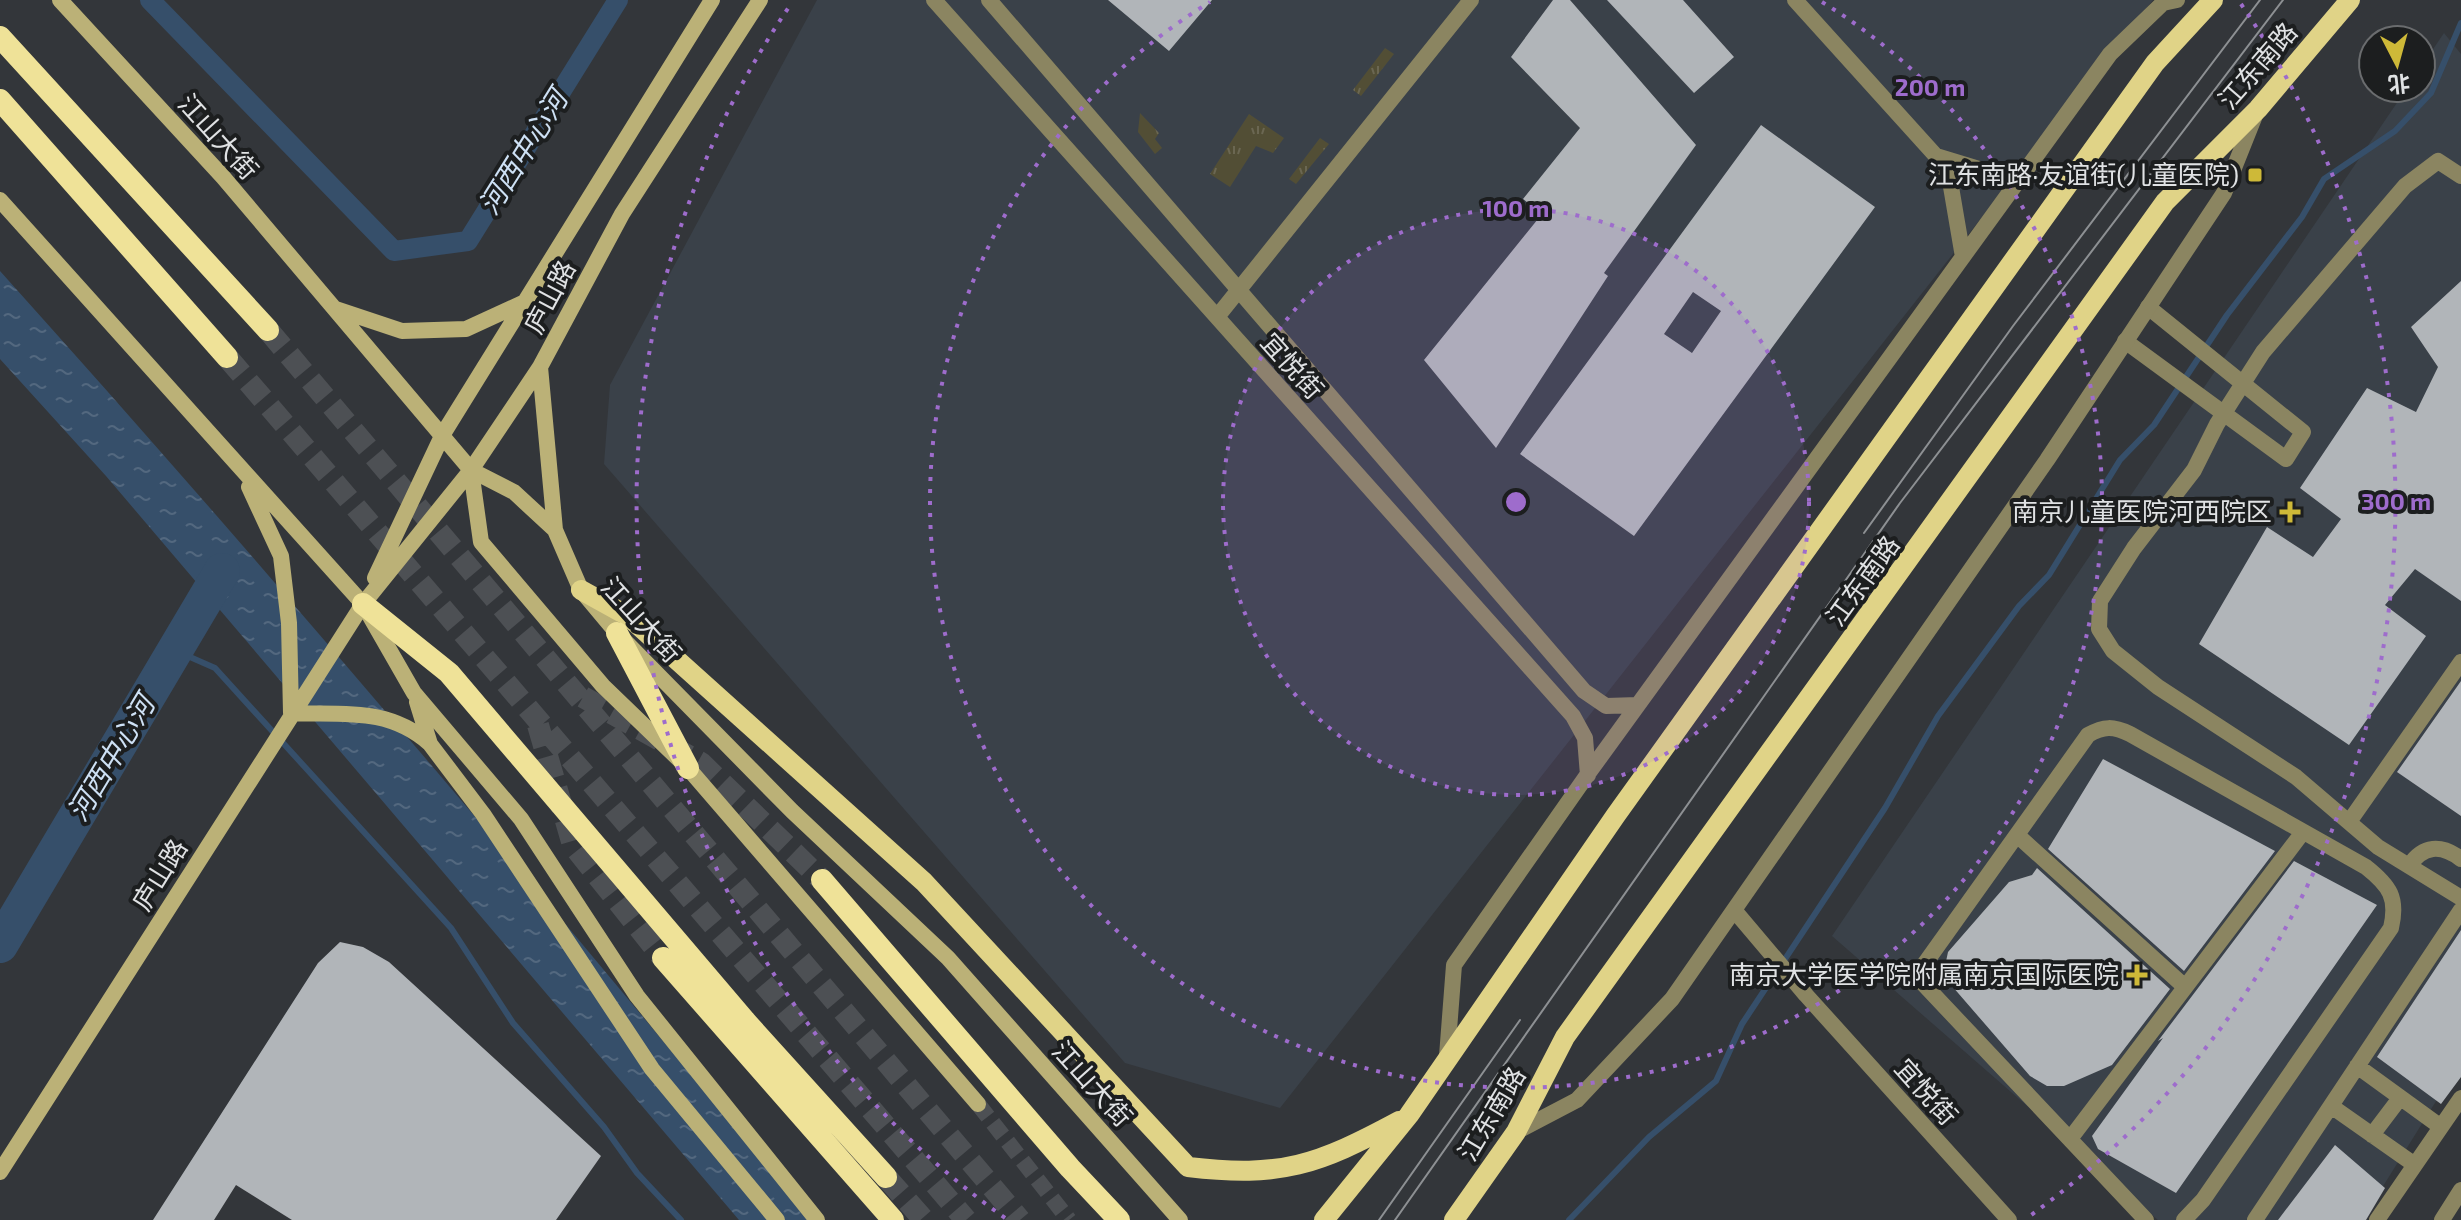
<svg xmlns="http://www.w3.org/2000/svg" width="2461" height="1220" font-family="'Exo 2','Noto Sans SC',sans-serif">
  <defs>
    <pattern id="grass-tufts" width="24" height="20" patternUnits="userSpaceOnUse" patternTransform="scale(2)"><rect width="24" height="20" fill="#524e35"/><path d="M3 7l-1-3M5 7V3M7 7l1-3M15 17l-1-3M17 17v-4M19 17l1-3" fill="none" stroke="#6b6752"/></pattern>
    <pattern id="water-ripples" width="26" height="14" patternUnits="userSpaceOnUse" patternTransform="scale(2)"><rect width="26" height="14" fill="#364f6a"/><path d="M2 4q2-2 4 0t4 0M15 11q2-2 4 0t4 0" fill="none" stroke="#53687f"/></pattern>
  </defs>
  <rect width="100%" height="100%" fill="#33363a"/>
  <path fill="#3a4149" d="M817,0H2153L1280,1108L1125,1063L604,464L610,385Z
    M2444,33L2461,54V1061L2362,1220H2158L1832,936L2407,88H2421V67Z"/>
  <path fill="url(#grass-tufts)" d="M1385,48L1394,54L1361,96L1353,90Z
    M1140,113L1159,133L1155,139L1162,148L1155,154L1138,132Z
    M1249,114L1284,138L1273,153L1256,146L1230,187L1210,174Z
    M1320,138L1329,144L1296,184L1289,179Z"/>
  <path fill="url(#water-ripples)" d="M0,271C278,580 547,899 811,1220H739L106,476L0,359Z"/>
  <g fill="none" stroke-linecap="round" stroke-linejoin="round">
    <path stroke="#364f6a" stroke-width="6" d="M174,650L215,668L451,928L513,1023L604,1127L637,1173L681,1220
      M1569,1220L1649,1137L1716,1081L1742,1024L1885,808L1938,716L2019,606L2049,575L2120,460L2154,425L2227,315L2302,217L2324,179L2395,131L2431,93L2461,23"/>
    <path stroke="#364f6a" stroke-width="20" d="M150,0L394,251L468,241L618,0"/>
    <path stroke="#364f6a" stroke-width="36" d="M0,945L222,571"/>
  </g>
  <path fill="#b1b5b9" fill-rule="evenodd" d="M1108,0H1212L1169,51Z
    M1553,0H1570L1696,145L1604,273L1608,276L1496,448L1424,360L1542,214L1523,199L1580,128L1511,57Z
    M1607,0H1683L1734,57L1694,93Z
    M1761,125L1875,207L1634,536L1520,454ZM1693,292L1721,311L1692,353L1664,334Z
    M2461,281V601L2415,569L2385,605L2426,636L2349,745L2199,644L2267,527L2313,557L2341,519L2300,488L2367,388L2416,412L2438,367L2411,327Z
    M2461,681V816L2397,772Z
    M2103,759L2275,851L2184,971L2048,849Z
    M2294,861L2377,905L2176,1193L2098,1149L2092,1136L2163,1038L2158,1041Z
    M2037,868L2170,989L2112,1065L2064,1086H2047L2030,1076L1952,986L1944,971L1948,952L2009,882L2032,875Z
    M2461,930V1077L2441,1104L2377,1057Z
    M340,942L363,947L389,962L601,1156L556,1220H292L236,1185L214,1220H153L318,963Z
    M2335,1145L2385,1188L2366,1220H2278Z"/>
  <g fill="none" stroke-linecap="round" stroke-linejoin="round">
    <path stroke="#4d5054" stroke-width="16" stroke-dasharray="16 8" stroke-linecap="butt" d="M978,1104L1069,1220"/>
    <path stroke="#4d5054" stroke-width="22" stroke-dasharray="22 11" stroke-linecap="butt" d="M268,330L1020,1220
      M227,357L966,1220
      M583,697L701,763L822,880
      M538,725L573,845L663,958
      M886,1177L924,1220"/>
    <path stroke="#8b8561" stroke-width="16" d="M934,0L1573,716L1585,738L1588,775
      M989,0L1584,691L1606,706L1638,705
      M1795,0L1936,156
      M2461,176L2438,161L2405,186L2263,352L2217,424L2194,470L2134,548L2100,601L2099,629L2113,651L2158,687L2296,777L2378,847L2461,898
      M1963,257L1950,181L1936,156L1982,170L2024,173
      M1217,317L1471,0
      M2125,341L2286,459L2303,432L2148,307
      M2349,822L2461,662
      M2017,835L2185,987
      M2409,866C2423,845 2441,844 2461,859
      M1447,1056L1454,965L1590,771L2110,54L2163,3L2177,0
      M2357,1066L2441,1127
      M2331,1106L2415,1165
      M2372,1135L2400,1098
      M2070,1139L2303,832
      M2146,1220L1916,976L2088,735C2104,726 2113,726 2130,734L2366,867C2390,886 2398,898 2391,928L2203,1200L2184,1220
      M2255,1220L2461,910
      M2377,1220L2461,1098
      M2442,1220L2461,1190"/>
    <path stroke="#8b8561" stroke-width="16" d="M1734,910L1806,995L2009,1220
      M1516,1132L1577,1100L1672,999L2047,460L2224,193L2256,113"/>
    <path stroke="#bbb177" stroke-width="16" d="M60,0L223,177L471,470L514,492L555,530L581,590L617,633L792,811L948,958L1180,1220
      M0,200L363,604L414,693L521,819L637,996L817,1220
      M336,309L402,331L466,329L527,301
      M540,367L555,530
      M471,470L481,542L603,686L688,768L978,1104
      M249,487L281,556L289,623L291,713
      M375,578L443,434L712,0
      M417,702L430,744L483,814L652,1069L777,1220
      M291,713C343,715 388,707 429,743
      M0,1172L363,604L471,470L540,367L622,214L760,0"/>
    <path stroke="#e0d387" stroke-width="20" d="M581,590L628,616L924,882L1188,1167C1282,1178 1317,1165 1399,1121
      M1324,1220L1409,1115L1616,815L2155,63L2213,0
      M1454,1220L1516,1132L1565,1037L2165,202L2258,109L2350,0"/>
    <path stroke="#efe298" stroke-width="22" d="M0,37L268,330
      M0,100L227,357
      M363,604L449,673L745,1021L886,1177
      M617,633L688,768
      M822,880L1070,1168L1119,1220
      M663,958L893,1220"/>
    <path stroke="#8d9093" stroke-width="2" d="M1864,533L2013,326L2260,0
      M1379,1220L1520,1020
      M1395,1220L1900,503L2283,0"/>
  </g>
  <circle cx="1516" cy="502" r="293" fill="#9e6ccc" fill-opacity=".12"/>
  <g fill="none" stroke="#9e6ccc" stroke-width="4" stroke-dasharray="4 8">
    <circle cx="1516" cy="502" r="293"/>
    <path d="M1822 2A586 586 0 1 1 1210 2"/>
    <path d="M1005 1218A880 880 0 0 1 791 4M2241 4A880 880 0 0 1 2027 1218"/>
  </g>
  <g fill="#ceb938" stroke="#1c1e1f" stroke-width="3">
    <rect x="2247" y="167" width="16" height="16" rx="4"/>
    <path d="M2286 500h8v8h8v8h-8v8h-8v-8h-8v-8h8z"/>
    <path d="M2133 963h8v8h8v8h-8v8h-8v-8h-8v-8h8z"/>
  </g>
  <g text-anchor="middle" stroke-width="8" stroke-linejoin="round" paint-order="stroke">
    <g font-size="26" fill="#e0e2e4" stroke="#1c1e1f">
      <text transform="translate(2258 66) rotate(-49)" y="9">江东南路</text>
      <text transform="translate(218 137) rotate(48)" y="9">江山大街</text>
      <text transform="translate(550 297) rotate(-62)" y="9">庐山路</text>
      <text transform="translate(1292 366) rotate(48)" y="9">宜悦街</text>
      <text transform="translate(1863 581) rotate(-54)" y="9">江东南路</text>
      <text transform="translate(641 620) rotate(48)" y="9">江山大街</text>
      <text transform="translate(160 875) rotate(-58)" y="9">庐山路</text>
      <text transform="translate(1092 1084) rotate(48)" y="9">江山大街</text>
      <text transform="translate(1926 1092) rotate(48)" y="9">宜悦街</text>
      <text transform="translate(1492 1114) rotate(-59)" y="9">江东南路</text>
    </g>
    <g font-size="26" fill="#e0e2e4" stroke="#1c1e1f" text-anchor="end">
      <text x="2239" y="184">江东南路·友谊街(儿童医院)</text>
      <text x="2272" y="521">南京儿童医院河西院区</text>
      <text x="2119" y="984">南京大学医学院附属南京国际医院</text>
    </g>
    <g font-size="28" font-style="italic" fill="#cee1f5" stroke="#1c1e1f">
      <text transform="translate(523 152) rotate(-58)" y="10">河西中心河</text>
      <text transform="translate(111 758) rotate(-59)" y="10">河西中心河</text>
    </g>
  </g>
  <circle cx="1516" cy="502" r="12" fill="#9e6ccc" stroke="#1c1e1f" stroke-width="4"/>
  <g font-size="24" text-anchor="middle" font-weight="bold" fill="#9e6ccc" stroke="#1c1e1f" stroke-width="8" stroke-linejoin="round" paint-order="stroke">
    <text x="1930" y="96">200 m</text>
    <text x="1516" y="217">100 m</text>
    <text x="2396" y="510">300 m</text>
  </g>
  <g transform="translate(2397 64) rotate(174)"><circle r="38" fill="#1c1e1f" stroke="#6a6c6e" stroke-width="2"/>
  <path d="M0-6L14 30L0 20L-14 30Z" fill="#ceb938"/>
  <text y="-12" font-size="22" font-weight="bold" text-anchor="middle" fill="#e0e2e4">北</text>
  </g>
</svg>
